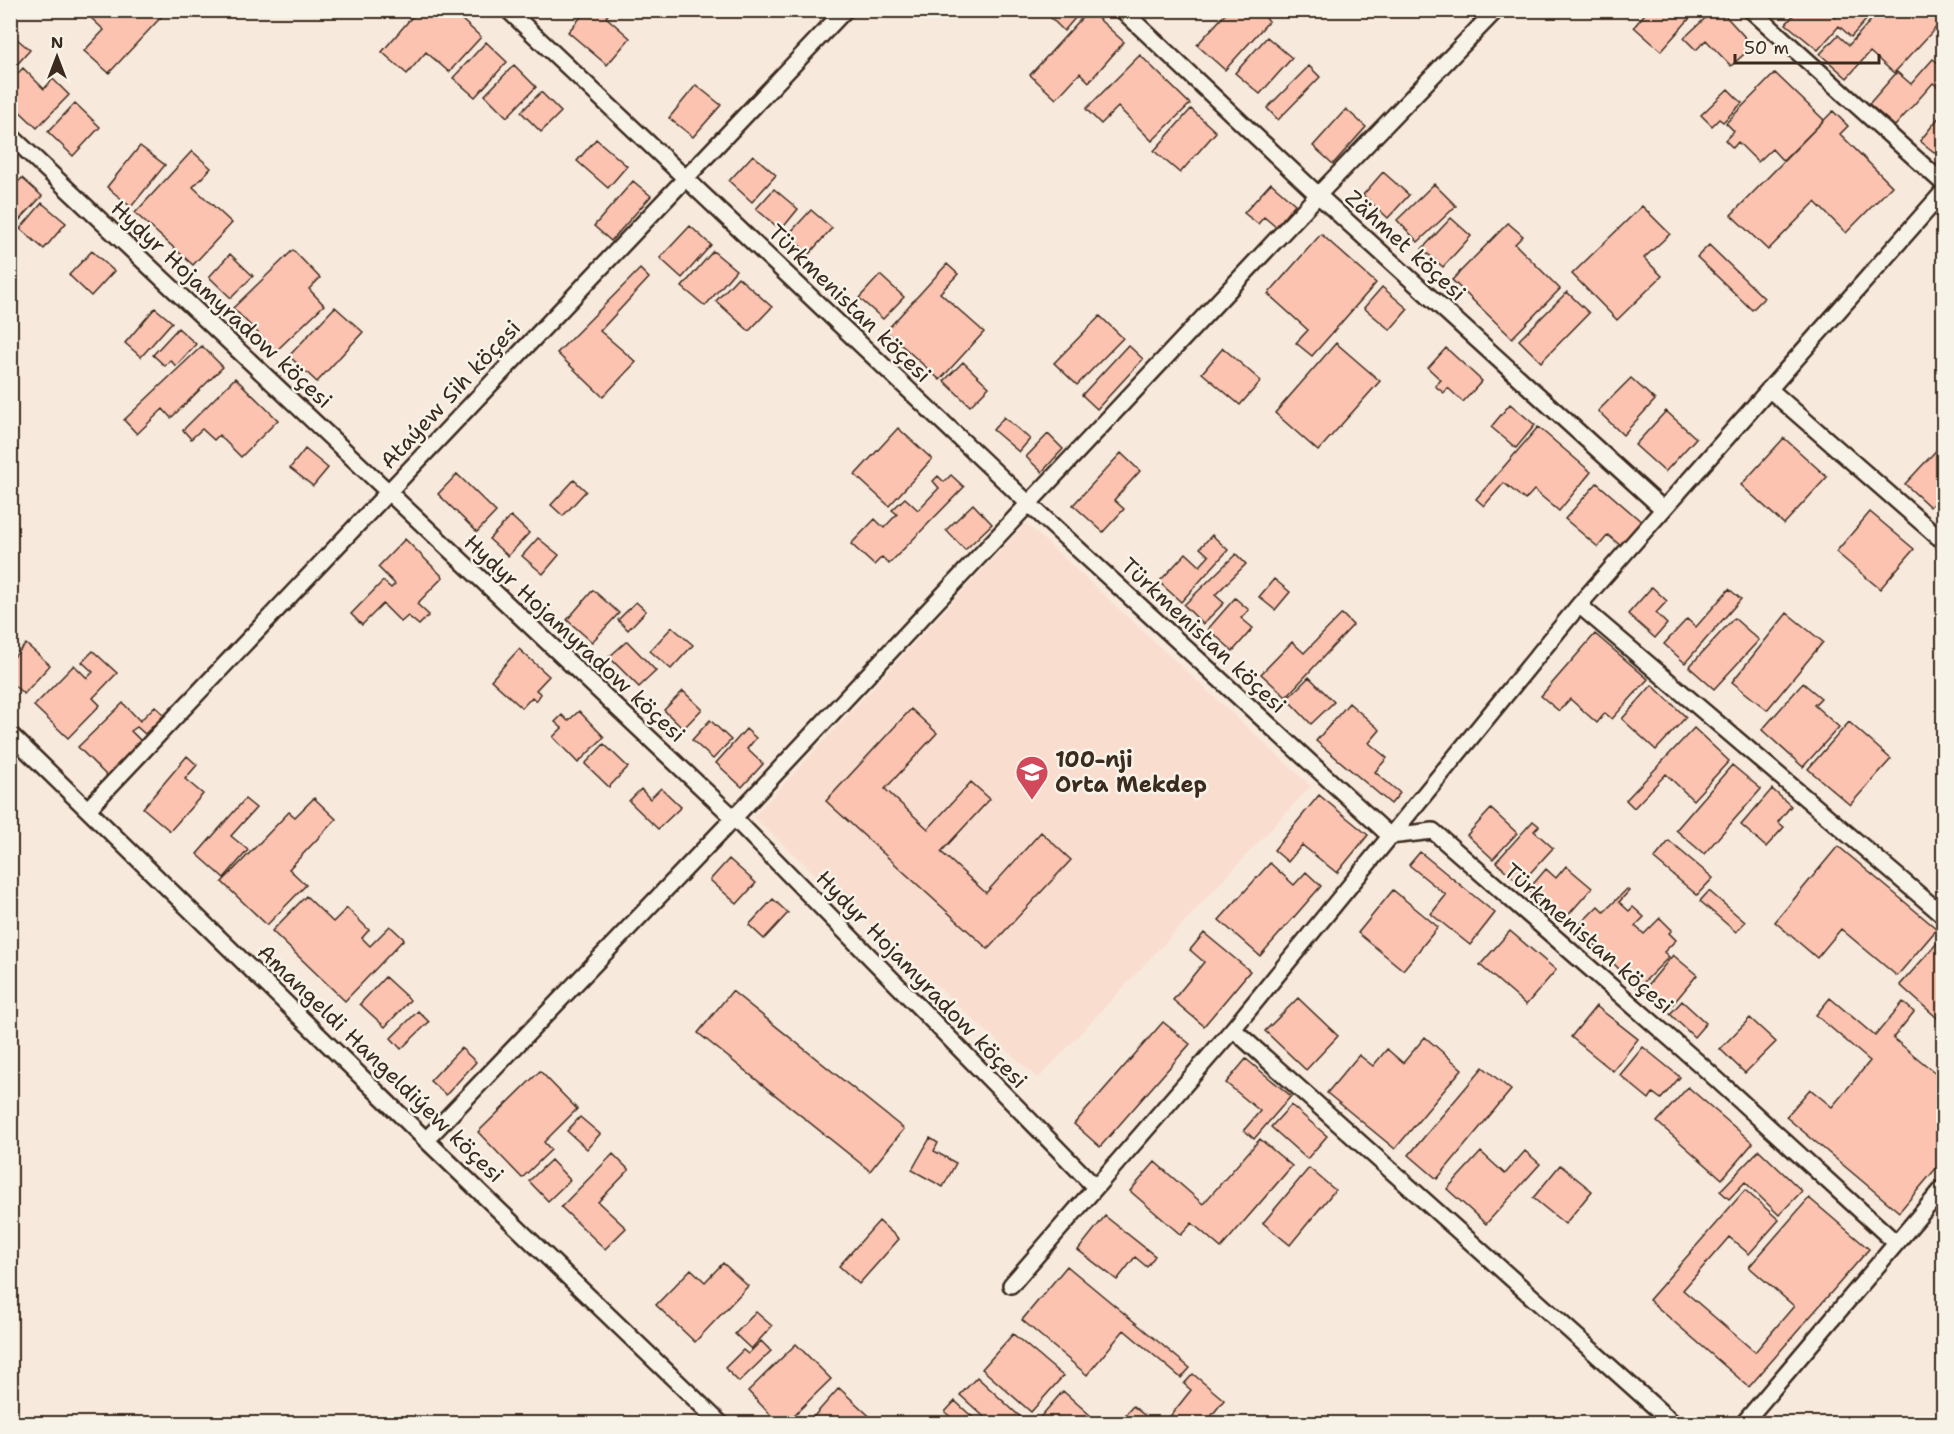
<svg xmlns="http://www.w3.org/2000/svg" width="1954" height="1434" font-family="'Shantell Sans',sans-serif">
  <rect width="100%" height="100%" fill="#f8e9dd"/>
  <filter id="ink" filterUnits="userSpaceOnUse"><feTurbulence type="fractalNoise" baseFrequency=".0167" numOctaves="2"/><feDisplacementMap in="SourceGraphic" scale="12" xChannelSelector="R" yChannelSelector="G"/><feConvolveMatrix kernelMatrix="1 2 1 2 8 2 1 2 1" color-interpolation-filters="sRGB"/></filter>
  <g filter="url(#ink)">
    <path fill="#f9ded0" d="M1026,523L1311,786L1038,1079L753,817Z"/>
    <path fill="#fbc3b0" stroke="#3b2a1e" stroke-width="1.5" d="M97,10H161L164,14L109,73L84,51L104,30L90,17Z
      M418,10H451L481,37L449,72L426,52L407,74L382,52Z
      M587,10H612L606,17L630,38L607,65L568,32Z
      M1043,10H1082L1064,31Z
      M1089,10L1124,42L1089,82L1080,73L1056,99L1030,75Z
      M1229,10H1257L1269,21L1225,70L1197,45Z
      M1648,10H1697L1661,51L1634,27Z
      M1714,10H1720L1753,46L1731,66L1706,40L1696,50L1684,38Z
      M1798,10H1826L1835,18L1842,10H1875L1851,37L1839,26L1818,50L1786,24Z
      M1880,10H1944V19L1894,73L1870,52L1847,78L1820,54L1838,35L1849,45Z
      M10,33L30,50L10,72Z
      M1267,37L1292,58L1260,94L1235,73Z
      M486,42L507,62L475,97L453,78Z
      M1140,55L1190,104L1152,141L1118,107L1101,124L1086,109Z
      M1933,59L1944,68V92L1933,83L1895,126L1869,104L1897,72L1911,84Z
      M514,65L536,87L507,117L485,95Z
      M1309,66L1320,77L1278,120L1267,108Z
      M23,68L44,89L53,79L69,95L37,128L10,102V81Z
      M1775,73L1824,120L1783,161L1772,149L1758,162L1738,142L1733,148L1725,140L1734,131L1726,123Z
      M696,85L721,105L693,137L669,118Z
      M1728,89L1742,103L1723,122L1719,119L1712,126L1701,115Z
      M541,92L561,112L541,132L521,112Z
      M75,103L100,127L73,156L48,132Z
      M1191,109L1216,132L1180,173L1154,151Z
      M1346,109L1366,127L1333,164L1313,146Z
      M1833,111L1848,126L1840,134L1892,186L1846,233L1815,202L1768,250L1731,215Z
      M1944,111V160L1920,141Z
      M596,139L627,166L608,188L577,161Z
      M140,146L165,165L131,207L107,187Z
      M192,151L211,168L193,187L232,223L193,265L135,213Z
      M753,155L776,175L752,202L729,181Z
      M1383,172L1409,195L1388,218L1363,195Z
      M22,178L42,196L10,230V190Z
      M633,181L651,196L611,241L594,226Z
      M1271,183L1295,204L1276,227L1264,217L1258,224L1244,213Z
      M1434,184L1456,206L1418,242L1397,220Z
      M774,189L798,209L781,230L756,209Z
      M42,203L66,223L44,249L20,229Z
      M1642,206L1670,234L1644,258L1662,276L1617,320L1572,274Z
      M811,210L832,228L809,254L788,235Z
      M1451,218L1471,236L1443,267L1422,249Z
      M1508,223L1523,236L1515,244L1560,289L1512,338L1452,280Z
      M690,226L711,245L682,278L660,258Z
      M1321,234L1376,283L1312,356L1296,343L1308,330L1268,294Z
      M1709,245L1764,298L1752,310L1697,257Z
      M293,250L320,278L309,289L324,305L276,351L233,308Z
      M92,251L114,271L91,296L69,275Z
      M713,251L736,270L705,306L682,287Z
      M230,254L253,276L231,298L209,277Z
      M947,264L958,274L940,293L984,332L940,380L886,331Z
      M640,269L649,278L600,331L636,362L603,397L557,353Z
      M880,275L904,297L883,319L859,298Z
      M738,277L772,307L749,331L716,301Z
      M1382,287L1408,309L1390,330L1364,308Z
      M1567,292L1589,313L1541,362L1519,340Z
      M335,307L363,332L317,382L289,356Z
      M155,308L172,322L141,357L125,343Z
      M1100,316L1123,338L1077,385L1054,363Z
      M178,328L196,344L176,366L170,360L165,366L153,355Z
      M1336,343L1380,381L1318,451L1275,413Z
      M1128,345L1143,359L1097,409L1082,395Z
      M202,346L223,367L171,418L163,409L137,434L124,420Z
      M1223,348L1261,381L1240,405L1202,373Z
      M1446,348L1482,381L1463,402L1448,388L1444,393L1435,386L1441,380L1428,368Z
      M963,362L989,387L970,406L944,381Z
      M235,378L278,420L241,457L219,435L214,440L202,429L191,439L183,430Z
      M1631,378L1655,400L1623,435L1598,411Z
      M1510,404L1535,425L1516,448L1491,427Z
      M1666,411L1696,438L1665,472L1635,445Z
      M1004,417L1030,439L1019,452L993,430Z
      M1538,427L1591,472L1559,511L1534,490L1525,500L1504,483L1484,506L1476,499Z
      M898,428L932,459L889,506L855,475Z
      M1048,434L1063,449L1042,472L1026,457Z
      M1784,438L1827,477L1784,524L1741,485Z
      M1943,443L1944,492L1930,507L1905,484Z
      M305,449L328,468L313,486L290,468Z
      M1121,453L1140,471L1114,500L1124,509L1103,532L1073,505Z
      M457,474L496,512L477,532L438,494Z
      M951,475L964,487L889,564L882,557L874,565L851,544L875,519L884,528L897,514L892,510L905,498L918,510L939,488L933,481L938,476L944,482Z
      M574,480L586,491L563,516L551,505Z
      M1597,483L1643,523L1622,547L1608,535L1598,547L1565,519Z
      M973,504L992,524L965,550L946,530Z
      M1870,512L1914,549L1880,589L1836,552Z
      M511,516L529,533L508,556L489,539Z
      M1212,535L1228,550L1181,602L1159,582L1186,553L1200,566L1209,556L1200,548Z
      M538,538L559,555L543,574L522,556Z
      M405,539L443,577L417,604L429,615L419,625L408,616L401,622L383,604L362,625L351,614L383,581L391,588L395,584L378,567Z
      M1236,554L1246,564L1215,595L1224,603L1203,624L1184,605Z
      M1274,579L1290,592L1275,610L1259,597Z
      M1652,587L1667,601L1656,613L1667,624L1655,638L1628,614Z
      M1729,589L1741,599L1685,663L1664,644L1687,619L1696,627Z
      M593,590L619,613L592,642L567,620Z
      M1235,598L1249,610L1241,618L1253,628L1233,651L1208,629Z
      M636,602L646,611L628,630L618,620Z
      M1787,613L1823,642L1767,710L1732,682Z
      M1342,614L1353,625L1286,697L1261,674L1292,642L1304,653Z
      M1734,618L1759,640L1714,689L1689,667Z
      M672,627L693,645L671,669L650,651Z
      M1595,634L1648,679L1612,719L1605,713L1597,723L1570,699L1559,711L1541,696Z
      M627,641L656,671L639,687L609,657Z
      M26,644L50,665L24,694L10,682V661Z
      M519,649L549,676L536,690L541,694L536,701L532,697L522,708L491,680Z
      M93,651L117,673L93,698L100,705L68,738L34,706L74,665L87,678L93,672L82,662Z
      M1309,677L1334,702L1311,724L1287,699Z
      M1803,683L1821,698L1814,705L1839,727L1803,767L1762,730Z
      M1652,685L1686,717L1656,750L1622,719Z
      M683,691L702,709L683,729L664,710Z
      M123,703L140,721L155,706L164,715L145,734L137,727L131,731L142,742L107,776L78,747Z
      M1349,703L1380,730L1369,743L1387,758L1375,772L1400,793L1391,804L1316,741Z
      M911,709L937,733L885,789L928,829L971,782L990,799L941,852L986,893L1041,832L1071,860L988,949L826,801Z
      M579,711L604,737L578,763L553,737L562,728L555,722L562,715L568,721Z
      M710,720L731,740L713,759L692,740Z
      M1849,722L1891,759L1850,805L1808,769Z
      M1694,728L1729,761L1693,800L1666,774L1634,808L1626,800Z
      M746,729L756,738L747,749L763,764L742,787L716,763Z
      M604,744L628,767L609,787L585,764Z
      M187,756L197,765L185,779L203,794L170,831L143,808Z
      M1732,765L1761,789L1704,854L1676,830Z
      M661,788L681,807L658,829L629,801L641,789L650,799Z
      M1772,789L1791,806L1778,822L1784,827L1766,847L1741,825Z
      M1319,795L1368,835L1337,873L1302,845L1288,862L1274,850Z
      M314,798L336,819L289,869L306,885L267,925L222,882L289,812L295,817Z
      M245,799L256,808L231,836L248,850L224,878L197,854Z
      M1491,809L1517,833L1493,859L1467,835Z
      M1533,821L1539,826L1534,831L1553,848L1520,884L1496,862Z
      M1669,841L1713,878L1697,895L1654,859Z
      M1838,846L1937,929L1897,976L1841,929L1817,958L1775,922Z
      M1420,852L1495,913L1470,945L1431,914L1446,895L1409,865Z
      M729,859L756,883L737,904L710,880Z
      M1270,863L1294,885L1306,872L1321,886L1260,956L1219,920Z
      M1566,866L1592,888L1563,921L1528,890L1546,869L1556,878Z
      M1627,889L1629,891L1619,902L1629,911L1633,907L1644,917L1635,926L1644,934L1660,918L1672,930L1669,933L1676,940L1664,952L1669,957L1638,988L1577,927L1598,906L1604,912Z
      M1393,890L1438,927L1403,970L1358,933Z
      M1709,891L1745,922L1736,932L1700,901Z
      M306,896L333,922L347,908L369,930L362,938L370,946L390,926L404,939L345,1001L272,931Z
      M773,899L788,913L764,939L749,925Z
      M1510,931L1556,970L1526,1005L1480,965Z
      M1204,933L1250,971L1204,1026L1173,1000L1204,962L1190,950Z
      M1938,942L1944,947V1024L1900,985Z
      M1673,955L1697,975L1668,1010L1644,990Z
      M385,977L410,1000L385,1027L360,1004Z
      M732,991L904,1129L870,1171L698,1033Z
      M1298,998L1338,1036L1306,1070L1265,1031Z
      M1830,998L1875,1036L1903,1002L1914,1012L1893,1038L1944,1080V1159L1899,1212L1786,1117L1810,1089L1832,1107L1870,1061L1816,1015Z
      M1682,1001L1706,1023L1694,1037L1670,1014Z
      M1596,1006L1638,1039L1613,1071L1571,1037Z
      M418,1011L429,1022L401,1049L391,1038Z
      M1750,1018L1776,1042L1745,1073L1720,1049Z
      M1163,1022L1190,1044L1100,1147L1074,1124Z
      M1425,1037L1462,1069L1395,1149L1327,1093L1359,1055L1373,1066L1387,1049L1403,1063Z
      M1643,1047L1680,1077L1661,1099L1653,1093L1649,1099L1620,1075Z
      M461,1048L476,1062L446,1095L430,1081Z
      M1246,1059L1291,1096L1254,1139L1244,1130L1260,1111L1226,1083Z
      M1483,1067L1511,1090L1437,1179L1409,1155Z
      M540,1071L577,1109L544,1142L551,1150L522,1178L478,1132Z
      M1688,1087L1753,1143L1722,1179L1657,1122Z
      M1291,1105L1327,1136L1307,1159L1271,1127Z
      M580,1117L600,1134L587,1149L567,1131Z
      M930,1138L938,1143L934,1151L956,1163L943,1187L912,1170Z
      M1260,1139L1292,1166L1221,1248L1192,1223L1181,1235L1130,1191L1155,1162L1203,1204Z
      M1759,1150L1802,1191L1779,1215L1745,1182L1729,1199L1720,1191Z
      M1525,1151L1540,1164L1486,1224L1447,1189L1481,1152L1505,1174Z
      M613,1154L629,1170L598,1202L626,1228L605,1249L561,1207Z
      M551,1160L570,1180L548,1201L529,1181Z
      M1560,1165L1592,1191L1565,1224L1533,1198Z
      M1309,1168L1335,1190L1290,1245L1263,1223Z
      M1745,1190L1779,1220L1749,1254L1729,1237L1683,1290L1755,1352L1794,1306L1749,1267L1809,1198L1869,1249L1749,1387L1649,1300Z
      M1105,1216L1155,1256L1147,1267L1135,1257L1117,1280L1078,1250Z
      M879,1221L899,1239L859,1284L839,1266Z
      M723,1263L748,1286L695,1342L656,1305L691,1269L705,1282Z
      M1067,1266L1190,1368L1181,1378L1124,1330L1087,1375L1022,1320Z
      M756,1312L772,1326L751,1349L735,1334Z
      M1013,1334L1063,1376L1031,1412L982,1369Z
      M761,1341L771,1351L739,1382L725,1368L743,1350L748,1354Z
      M796,1344L831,1379L785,1424H779L748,1391Z
      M1193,1374L1224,1400L1205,1424H1164L1191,1390L1184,1384Z
      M977,1377L1028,1424H992L960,1395Z
      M839,1388L878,1424H807Z
      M1063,1391L1100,1424H1038L1036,1422Z
      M955,1401L980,1424H958L945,1412Z
      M1133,1406L1155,1424H1125L1121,1420Z"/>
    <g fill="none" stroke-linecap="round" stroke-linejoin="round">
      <g stroke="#3b2a1e" stroke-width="20">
        <path id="minor" d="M508,10L1029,504L1390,836L1433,831L1702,1066L1896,1243
          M1122,10L1318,195L1663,509
          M1751,10L1944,184
          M10,135L734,818L1095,1187
          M1769,389L1944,542
          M1579,605L1944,916
          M10,734L426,1140L721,1424
          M88,809L845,10
          M1233,1029L1674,1424
          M426,1140L730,822L1318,195L1496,10
          M1011,1285L1233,1029L1579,605L1944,191
          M1743,1424L1944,1187"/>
      </g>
      <use href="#minor" stroke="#f7f3e8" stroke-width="15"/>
    </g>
  </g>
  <defs>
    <g id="school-pin" transform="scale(1.725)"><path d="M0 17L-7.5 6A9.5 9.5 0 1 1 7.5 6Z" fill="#d1495b" stroke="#f7f3e8"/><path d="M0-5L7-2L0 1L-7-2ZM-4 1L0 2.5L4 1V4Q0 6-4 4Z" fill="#fff"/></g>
  </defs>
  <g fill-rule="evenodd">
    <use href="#school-pin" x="1032" y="772"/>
  </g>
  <g text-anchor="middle" stroke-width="5" stroke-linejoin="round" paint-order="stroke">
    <g font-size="22" fill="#3b2a1e" stroke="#f7f3e8">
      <text transform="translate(1406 245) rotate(42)" y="8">Zähmet köçesi</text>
      <text transform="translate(850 303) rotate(44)" y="8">Türkmenistan köçesi</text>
      <text transform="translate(222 304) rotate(43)" y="8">Hydyr Hojamyradow köçesi</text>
      <text transform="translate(450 394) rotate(-47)" y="8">Ataýew Sih köçesi</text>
      <text transform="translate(1204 635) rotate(43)" y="8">Türkmenistan köçesi</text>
      <text transform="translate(575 638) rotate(43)" y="8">Hydyr Hojamyradow köçesi</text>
      <text transform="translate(1589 938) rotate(41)" y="8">Türkmenistan köçesi</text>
      <text transform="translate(922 979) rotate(46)" y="8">Hydyr Hojamyradow köçesi</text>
      <text transform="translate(381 1063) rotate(44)" y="8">Amangeldi Hangeldiýew köçesi</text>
    </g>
    <g font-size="22" font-weight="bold" fill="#3b2a1e" stroke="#f7f3e8" text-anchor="start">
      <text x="1055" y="767">100-nji<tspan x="1055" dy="25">Orta Mekdep</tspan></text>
    </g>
  </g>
  <rect width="1954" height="1434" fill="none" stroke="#f7f3e8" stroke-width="36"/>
  <rect x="18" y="18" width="1918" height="1398" fill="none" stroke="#3b2a1e" stroke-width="2" filter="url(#ink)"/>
  <g transform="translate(57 57)" stroke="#f7f3e8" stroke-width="4.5" paint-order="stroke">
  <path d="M0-4.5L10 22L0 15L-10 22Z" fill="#3b2a1e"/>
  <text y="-9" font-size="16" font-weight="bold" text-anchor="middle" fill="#3b2a1e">N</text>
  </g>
  <path d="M1735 54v9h144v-9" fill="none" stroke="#3b2a1e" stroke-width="3"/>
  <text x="1744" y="54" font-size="18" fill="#3b2a1e" stroke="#f7f3e8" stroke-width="4.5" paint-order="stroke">50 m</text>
</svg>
